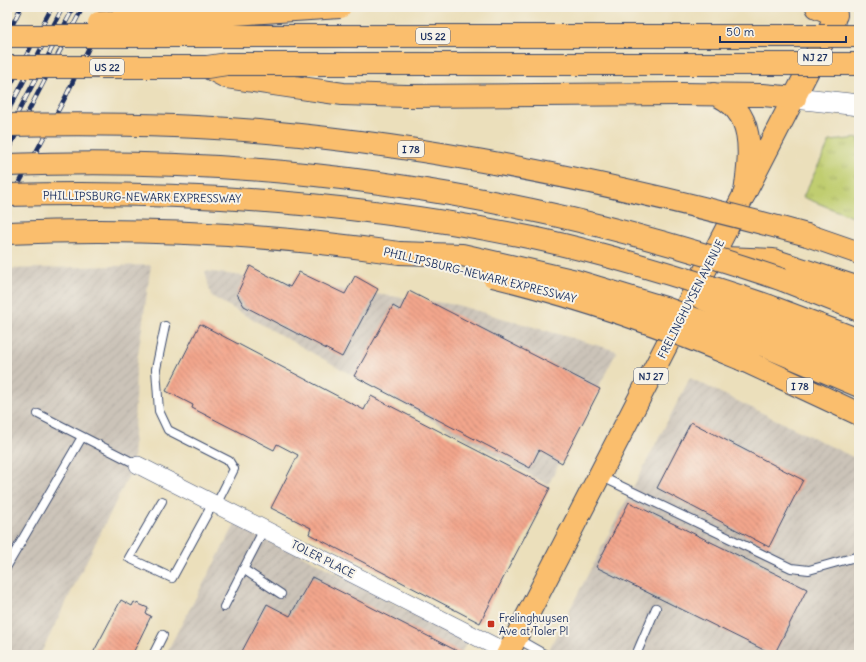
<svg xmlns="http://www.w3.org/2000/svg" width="866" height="662" font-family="Delius,sans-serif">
  <defs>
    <pattern id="industrial-furrows" width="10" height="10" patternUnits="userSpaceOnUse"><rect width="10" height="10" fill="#cbc3b8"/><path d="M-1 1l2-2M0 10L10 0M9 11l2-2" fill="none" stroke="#aea8a1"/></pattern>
    <pattern id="grass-tufts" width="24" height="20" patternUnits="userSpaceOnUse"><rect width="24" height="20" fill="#c0cd6f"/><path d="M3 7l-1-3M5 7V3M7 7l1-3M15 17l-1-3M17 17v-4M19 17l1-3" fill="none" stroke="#a4b063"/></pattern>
    <pattern id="building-back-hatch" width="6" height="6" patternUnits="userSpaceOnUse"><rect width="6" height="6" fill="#f3a68c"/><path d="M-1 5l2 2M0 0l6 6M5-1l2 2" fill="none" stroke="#c48876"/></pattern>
  </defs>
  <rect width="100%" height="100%" fill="#f7f3e8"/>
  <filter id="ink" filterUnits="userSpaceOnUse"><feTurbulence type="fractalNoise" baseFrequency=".025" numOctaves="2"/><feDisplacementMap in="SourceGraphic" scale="8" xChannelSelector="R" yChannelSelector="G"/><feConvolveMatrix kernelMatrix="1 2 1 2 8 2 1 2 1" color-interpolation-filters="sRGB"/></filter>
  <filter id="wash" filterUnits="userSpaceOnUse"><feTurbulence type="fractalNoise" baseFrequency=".012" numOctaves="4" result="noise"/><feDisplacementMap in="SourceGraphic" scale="16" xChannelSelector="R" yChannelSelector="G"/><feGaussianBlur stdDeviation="0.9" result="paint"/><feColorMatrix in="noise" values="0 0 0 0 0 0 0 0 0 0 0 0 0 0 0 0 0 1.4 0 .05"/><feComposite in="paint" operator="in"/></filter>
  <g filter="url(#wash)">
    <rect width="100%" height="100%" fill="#ebdfbb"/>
    <path fill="url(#industrial-furrows)" d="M151,265L136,369L133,467L40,655H7V269Z
      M205,271L457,305L617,351L548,485L211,296Z
      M690,378L859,460V655H546Z
      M237,521L467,642L460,655H165Z"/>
    <path fill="url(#grass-tufts)" stroke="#6e7e66" d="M859,138V220L803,197L830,141Z"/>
    <g id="blocks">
      <path fill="url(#building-back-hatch)" d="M250,266L290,287L299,272L345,294L355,276L378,289L342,357L244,306L237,294Z
        M409,291L600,389L562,463L539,450L530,468L354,376L393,306L400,310Z
        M200,324L364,410L371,396L550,488L480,623L309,534L311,528L271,508L298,455L277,444L274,450L192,408L193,405L166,391Z
        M691,422L803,480L769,547L657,488Z
        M629,502L807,589L774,655L596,567Z
        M312,577L465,655H240L267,604L290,616Z
        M121,600L132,606L134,602L148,608L146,614L151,616L132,655H92Z"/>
    </g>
  </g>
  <g filter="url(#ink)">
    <use href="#blocks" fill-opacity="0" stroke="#3a496c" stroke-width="1"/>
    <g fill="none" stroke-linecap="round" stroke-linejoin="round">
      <g stroke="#3a496c" stroke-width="10">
        <path id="service" d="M165,326L156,369L159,411L168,430L229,461L234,469L216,505
          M38,414L138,465
          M600,476L791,568L809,570L859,556
          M162,501L129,558L172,578L213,503
          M7,566L82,437
          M243,569L281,594
          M224,607L264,529
          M516,638L546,655
          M153,655L163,635
          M636,655L656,608"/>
      </g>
      <g stroke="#3a496c" stroke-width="18">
        <path id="minor" d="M138,465L508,653"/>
      </g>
      <g stroke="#3a496c" stroke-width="22">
        <path id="tertiary" d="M795,98L859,105"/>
      </g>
      <g stroke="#3a496c" stroke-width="24">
        <path id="primary" d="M507,655L834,20"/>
      </g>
      <g stroke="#3a496c" stroke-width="24">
        <path id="motorway" d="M817,7L836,15
          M207,67L226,77L280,85L343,94L406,96L680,94L763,95L795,98
          M714,94C757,110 750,156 745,193
          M7,233C138,227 269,234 399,253
          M807,235L859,253
          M725,258L773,260L859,288
          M783,280L859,310
          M769,306L859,340
          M761,321L859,364
          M751,340L859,386
          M741,359L859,414"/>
      </g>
      <use href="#service" stroke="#fff" stroke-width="8"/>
      <use href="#minor" stroke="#fff" stroke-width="17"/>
      <use href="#tertiary" stroke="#fff" stroke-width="21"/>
      <use href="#primary" stroke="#fabe6d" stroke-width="22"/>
      <use href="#motorway" stroke="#fabe6d" stroke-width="22"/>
      <g stroke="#1b2f5e" stroke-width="4.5">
        <path id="rail" d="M7,36L21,7
          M7,92L52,7
          M7,113L63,7
          M7,133L74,7
          M7,152L83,7
          M7,206L66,96L108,7"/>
      </g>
      <use href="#rail" stroke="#f7f3e8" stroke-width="3" stroke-dasharray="9" stroke-linecap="butt"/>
      <g stroke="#3a496c" stroke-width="24" stroke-linecap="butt">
        <path id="motorway-bridge" d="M99,23L340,7
          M7,36H859
          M7,67H207L227,64H859
          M7,125C94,123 181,124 268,132C450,148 631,187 807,235
          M7,165C272,154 532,194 783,280
          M7,195C184,190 360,203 533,238C613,255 692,280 769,306
          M399,253L462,255L576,281L665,308L751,340
          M493,276C578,297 660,325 741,359
          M704,299L761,321"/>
      </g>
      <use href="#motorway-bridge" stroke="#fabe6d" stroke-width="22"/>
    </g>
  </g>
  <rect fill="#c8321e" stroke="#f7f3e8" stroke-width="1.5" x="487" y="620" width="8" height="8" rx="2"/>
  <g text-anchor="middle" stroke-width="4" stroke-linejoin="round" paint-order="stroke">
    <g fill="#f7f3e8" stroke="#5d6a87" stroke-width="1">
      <rect x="416" y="28" width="34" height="16" rx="3"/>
      <rect x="798" y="49" width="34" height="16" rx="3"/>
      <rect x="90" y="59" width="34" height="16" rx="3"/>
      <rect x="398" y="141" width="26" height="16" rx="3"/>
      <rect x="634" y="368" width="34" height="16" rx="3"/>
      <rect x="787" y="378" width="26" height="16" rx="3"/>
    </g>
    <g font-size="10" font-weight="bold" fill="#1b2f5e">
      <text x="433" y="40">US 22</text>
      <text x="815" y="61">NJ 27</text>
      <text x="107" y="71">US 22</text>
      <text x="411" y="153">I 78</text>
      <text x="651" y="380">NJ 27</text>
      <text x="800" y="390">I 78</text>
    </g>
    <g font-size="11" fill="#1b2f5e" stroke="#f7f3e8">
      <text transform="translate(142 197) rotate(1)" y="4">PHILLIPSBURG-NEWARK EXPRESSWAY</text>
      <text transform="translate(480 275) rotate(14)" y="4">PHILLIPSBURG-NEWARK EXPRESSWAY</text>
      <text transform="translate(691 299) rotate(-63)" y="4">FRELINGHUYSEN AVENUE</text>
      <text transform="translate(323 559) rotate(27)" y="4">TOLER PLACE</text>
    </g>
    <g font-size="11" fill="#1b2f5e" stroke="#f7f3e8" text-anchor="start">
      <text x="499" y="622">Frelinghuysen<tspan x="499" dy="13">Ave at Toler Pl</tspan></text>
    </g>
  </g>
  <rect width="866" height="662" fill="none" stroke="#f7f3e8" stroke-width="24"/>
  <path d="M720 36v6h126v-6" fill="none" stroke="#1b2f5e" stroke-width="2"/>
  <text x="726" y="36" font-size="12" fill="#1b2f5e" stroke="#f7f3e8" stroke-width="3" paint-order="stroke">50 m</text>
</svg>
